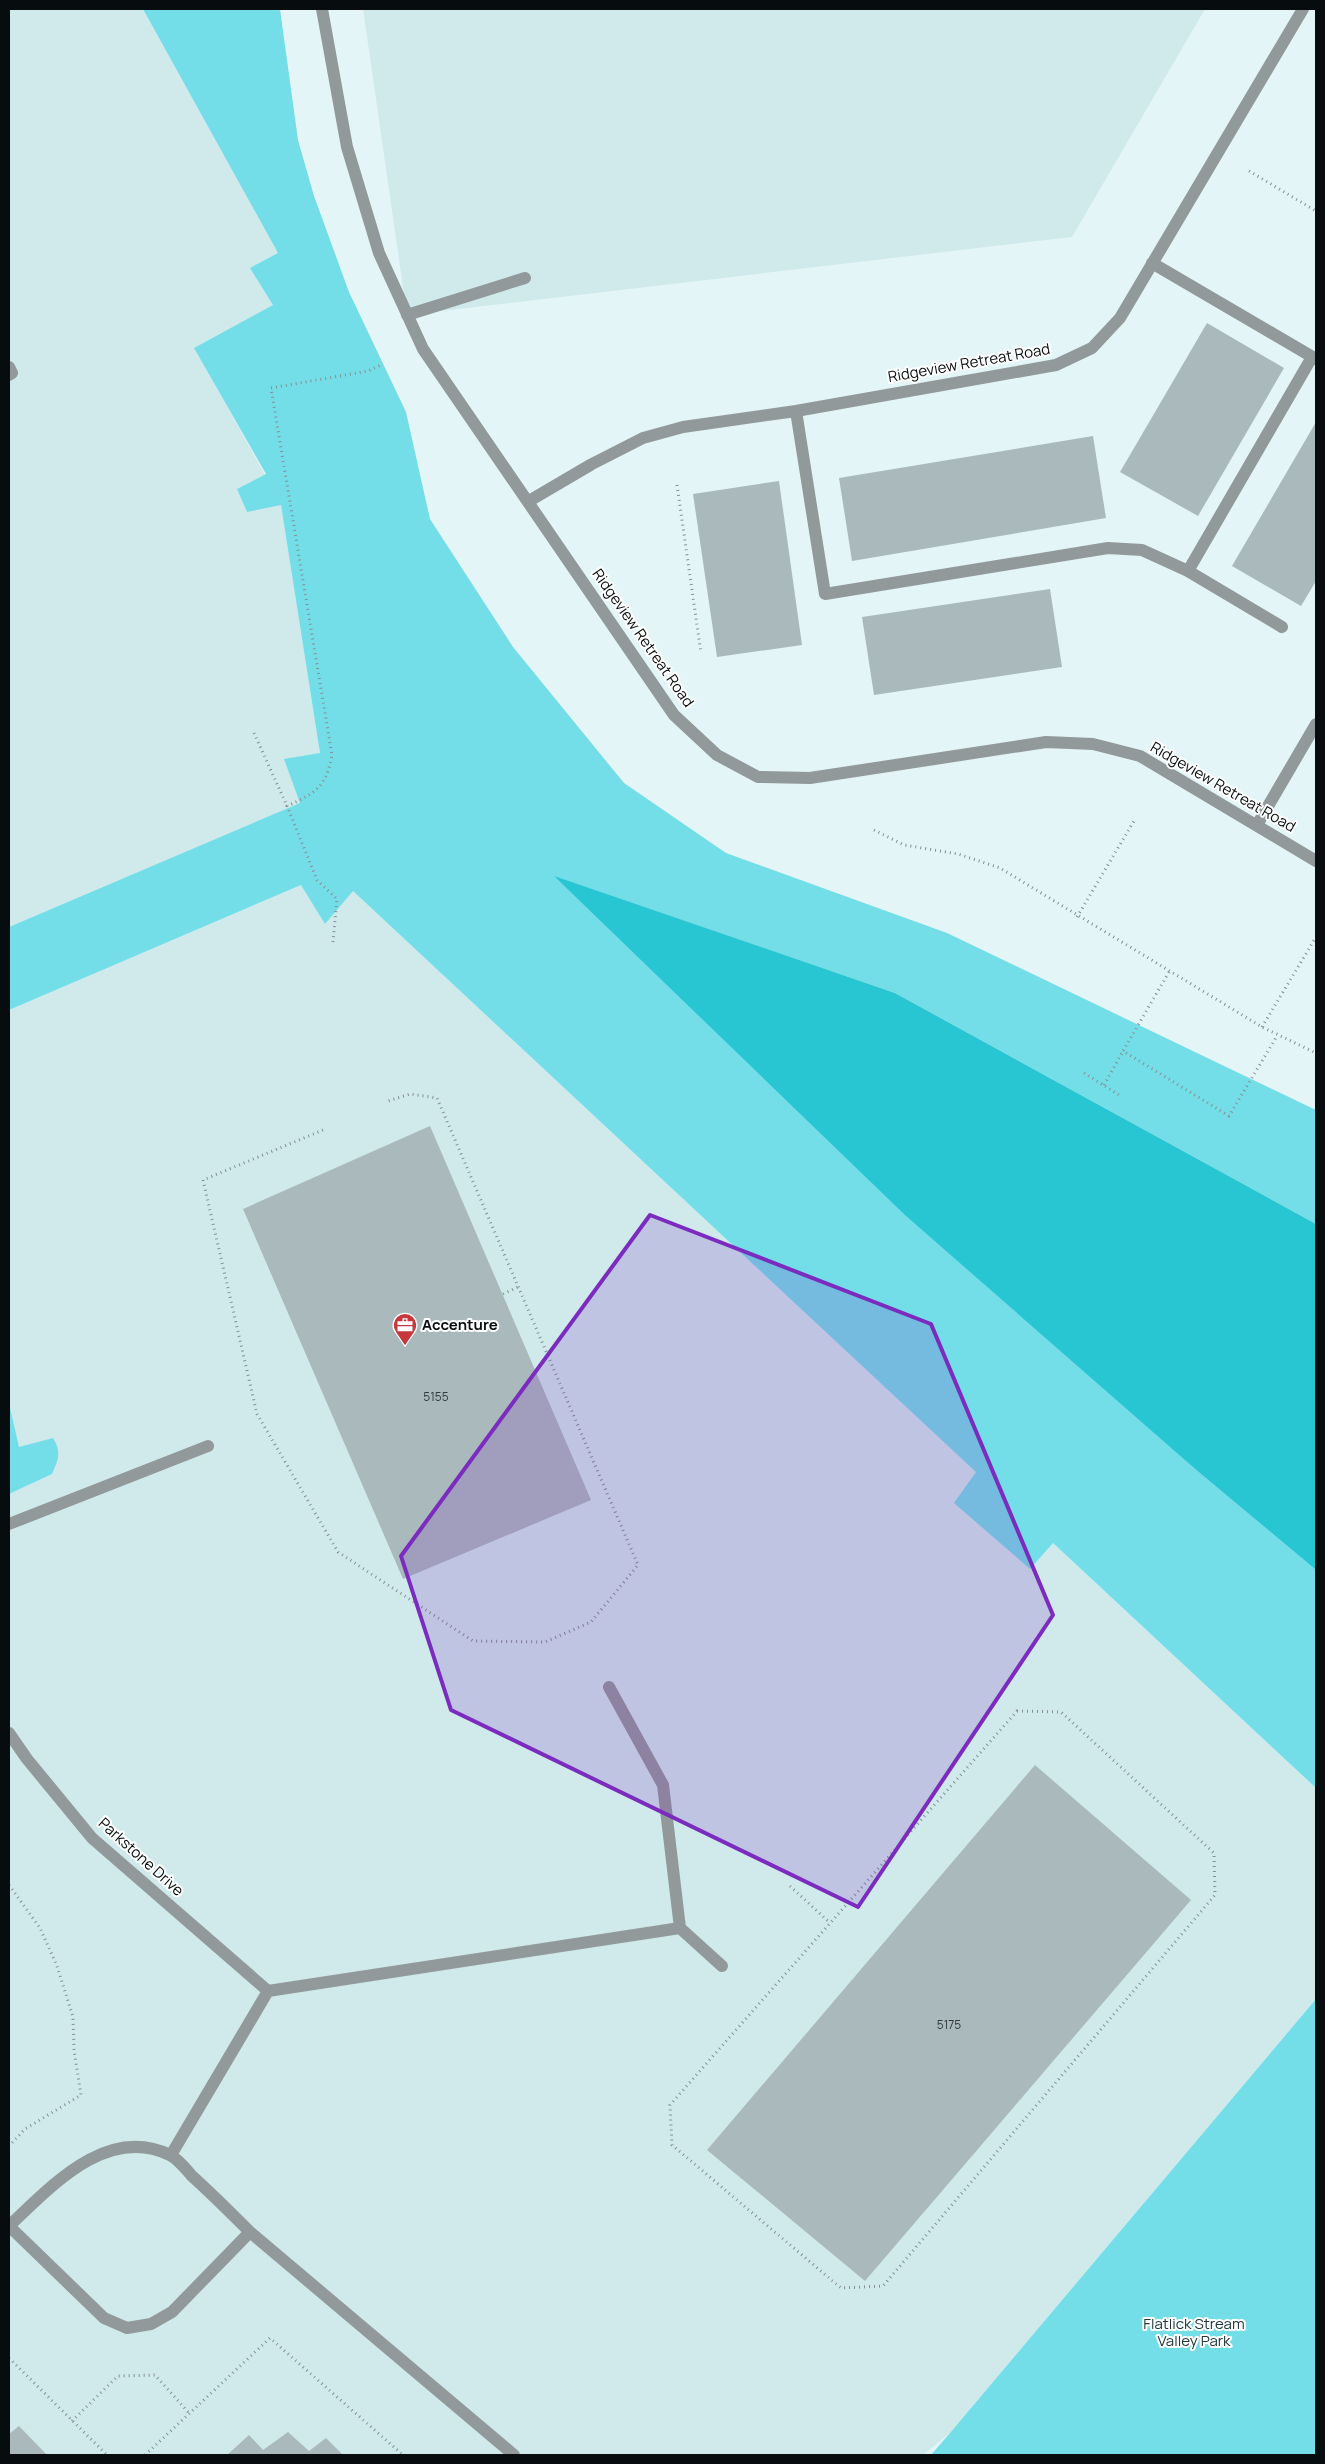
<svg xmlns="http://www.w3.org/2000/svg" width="1325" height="2464" font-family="Manrope,sans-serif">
  <rect width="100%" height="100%" fill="#e4f5f7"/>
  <path fill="#d0eaec" d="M9,9H146L278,253L274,305L195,348L281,504L320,753L301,803L9,927Z
    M363,9H1205L1072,237L407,315Z
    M301,885L352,890L1316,1788V1999L950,2433L923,2455H9V1494L51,1474L19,1448L9,1404V1010Z"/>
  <path fill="#74dee8" d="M143,9H280L298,140L314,196L349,292L406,412L430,519L513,647L624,783L726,853L947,933L1316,1110V1224L895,993L555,877L1201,1474L1316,1570V1788L1053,1543L1030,1569L954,1503L976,1472L353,891L325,924L301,885L9,1010V927L300,803L284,759L320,753L281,505L247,512L237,489L266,474L194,348L273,305L250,268L278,253Z
    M9,1403L19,1447L53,1438C62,1452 58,1460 52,1474L9,1494Z
    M1316,1999V2455H931L950,2433Z"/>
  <path fill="#28c5d2" d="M554,876L895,993L1316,1224V1570L1201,1474L905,1215Z"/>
  <path fill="#aababc" d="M1207,323L1284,368L1198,516L1120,472Z
    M1316,422V581L1301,606L1232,566Z
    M1093,436L1106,518L852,561L839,478Z
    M779,481L802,645L717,657L693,494Z
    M1050,589L1062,667L874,695L862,617Z
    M430,1126L591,1500L403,1579L243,1209Z
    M1035,1765L1191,1900L865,2281L707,2150Z
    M19,2426L47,2455H9V2434Z
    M288,2432L309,2451L326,2438L343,2455H227L249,2435L263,2450Z"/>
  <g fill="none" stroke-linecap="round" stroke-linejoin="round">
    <path stroke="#849091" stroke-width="3" stroke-dasharray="1 4" stroke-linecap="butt" d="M1249,171L1316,211
      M677,485L701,653
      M254,733L287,806
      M874,830L904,845L958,854L1000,868L1262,1027L1316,1053
      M1077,917L1134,821
      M333,942L337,899L317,880L287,806C316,793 326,787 332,755L271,388L368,371L383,364
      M1169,972L1123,1051L1229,1116L1277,1036
      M1262,1027L1316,937
      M1084,1073L1119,1095
      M1104,1085L1123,1051
      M323,1130L203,1180L257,1414L338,1552L473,1641L545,1642L591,1622L638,1565L437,1098L410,1094L388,1101
      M503,1294L518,1287
      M1017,1711L1061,1712L1214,1853L1215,1895L883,2286L841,2288L672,2145L670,2105Z
      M9,1885L40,1928L57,1966L73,2017L74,2050L81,2095L25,2129L9,2146
      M790,1886L830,1923
      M9,2358L107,2455
      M72,2421L118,2376L155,2375L189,2413
      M145,2455L270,2338L403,2455"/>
    <path stroke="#92999a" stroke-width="12" d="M322,9L347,147L379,253L423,349L674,715L717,755L758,777L810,778L1046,742L1093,744L1140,756L1316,861
      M1152,263L1316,359
      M407,315L525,278
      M9,367L12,373L9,375
      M796,411L825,594L1108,548L1142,550L1188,571L1282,627
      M529,501L592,464L643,438L683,427L796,411L1056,365L1092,348L1120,318L1303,9
      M1188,571L1312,357
      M1257,825L1316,724
      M9,1524L208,1446
      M609,1687L663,1785L680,1928
      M9,1733L27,1759L92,1838L268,1991
      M268,1991L680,1928L722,1966
      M171,2155L268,1991
      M9,2226C50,2188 106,2124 170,2155C178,2159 186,2169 192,2176C212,2194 231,2213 250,2232L172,2312L151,2324L127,2328L104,2318L9,2226
      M250,2232L514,2455"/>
  </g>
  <path fill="#7b2cbf" fill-opacity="0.2" stroke="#7b2cbf" stroke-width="4" stroke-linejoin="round" d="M650,1215L931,1324L1053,1615L858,1907L451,1710L401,1556Z"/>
  <defs>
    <g id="office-pin" transform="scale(1.25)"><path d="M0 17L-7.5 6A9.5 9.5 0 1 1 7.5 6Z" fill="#c7383c" stroke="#fff"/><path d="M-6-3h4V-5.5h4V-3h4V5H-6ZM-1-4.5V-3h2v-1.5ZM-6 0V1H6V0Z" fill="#fff"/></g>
  </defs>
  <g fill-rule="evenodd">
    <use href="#office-pin" x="405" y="1325"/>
  </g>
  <g text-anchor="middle" stroke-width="4" stroke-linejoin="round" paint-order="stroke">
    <g font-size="12" fill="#30383a">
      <text x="436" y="1401">5155</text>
      <text x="949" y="2029">5175</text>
    </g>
    <g font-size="15" fill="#070d0e" stroke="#fff">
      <text transform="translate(969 363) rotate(-10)" y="5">Ridgeview Retreat Road</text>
      <text transform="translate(643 638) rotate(55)" y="5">Ridgeview Retreat Road</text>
      <text transform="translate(1223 787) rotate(30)" y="5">Ridgeview Retreat Road</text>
      <text transform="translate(141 1857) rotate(42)" y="5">Parkstone Drive</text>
    </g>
    <g font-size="15" font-weight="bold" fill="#070d0e" stroke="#fff" text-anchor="start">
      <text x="422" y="1330">Accenture</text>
    </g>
    <g font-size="15" fill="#21393c" stroke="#fff">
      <text x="1194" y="2329">Flatlick Stream<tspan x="1194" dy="17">Valley Park</tspan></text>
    </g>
  </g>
  <rect width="1325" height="2464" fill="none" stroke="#070d0e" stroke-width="20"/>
</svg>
